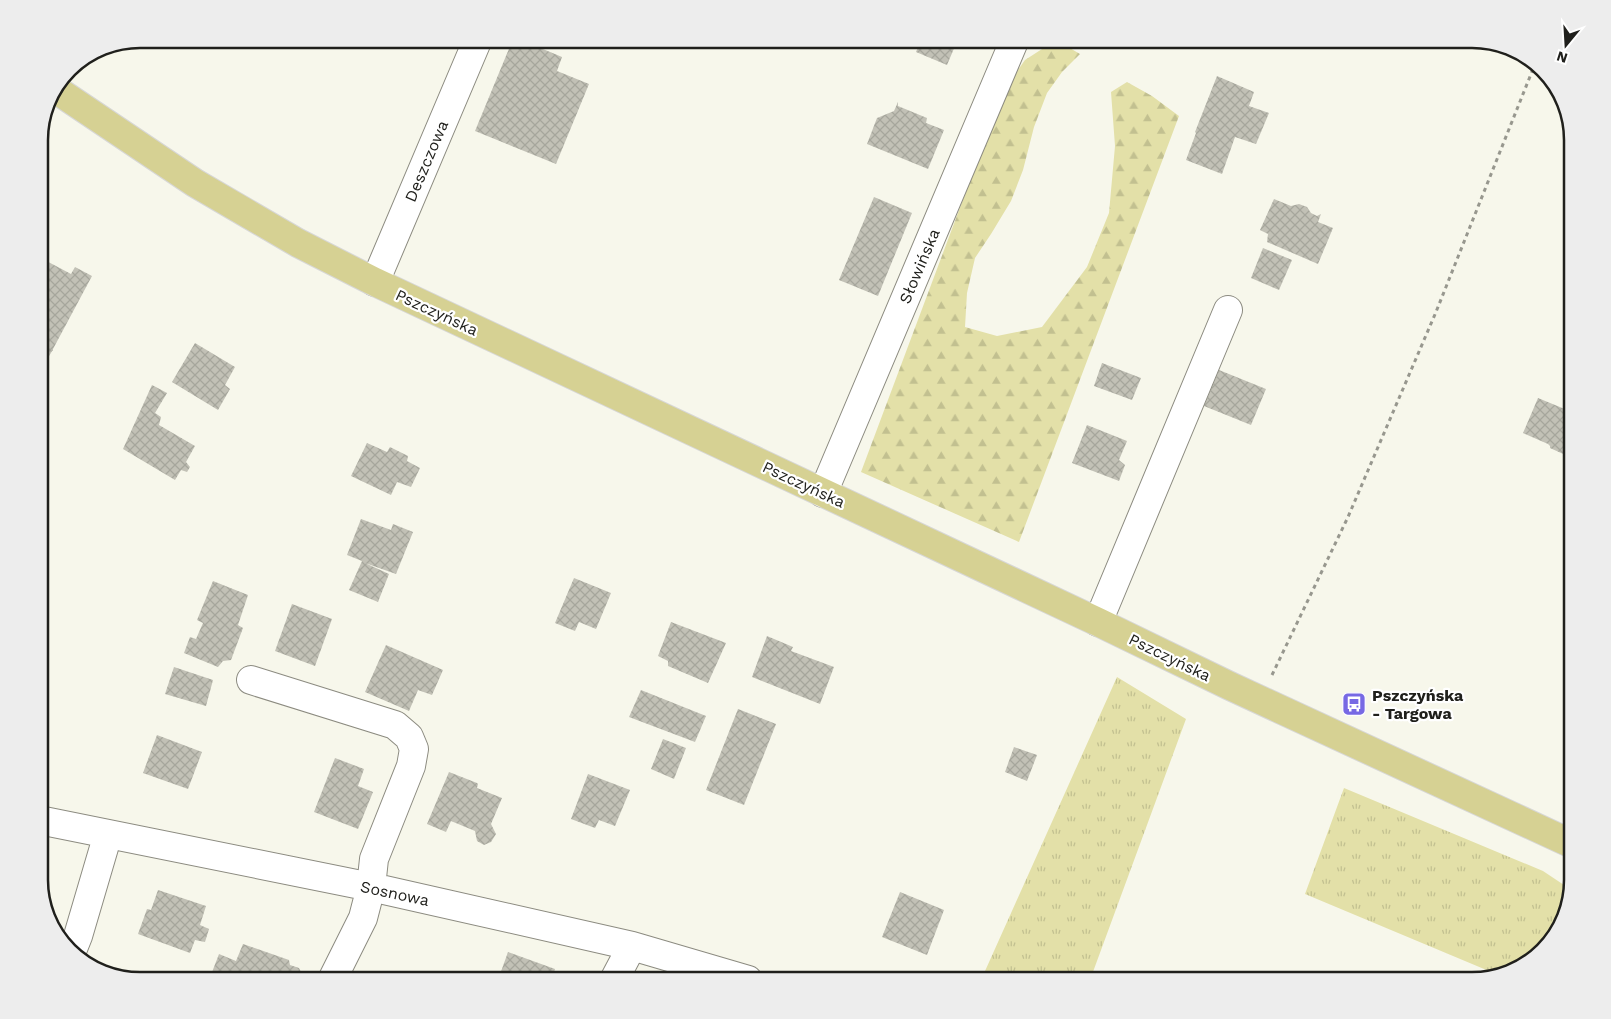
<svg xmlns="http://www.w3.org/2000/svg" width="1611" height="1019" font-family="'Work Sans',sans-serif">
  <defs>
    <pattern id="grass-tufts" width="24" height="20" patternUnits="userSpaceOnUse" patternTransform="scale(1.25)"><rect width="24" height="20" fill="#e3e0a8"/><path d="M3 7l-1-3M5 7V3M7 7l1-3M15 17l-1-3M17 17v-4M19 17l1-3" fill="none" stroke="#c2c090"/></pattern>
    <pattern id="forest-firs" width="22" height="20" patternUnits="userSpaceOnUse" patternTransform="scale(1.25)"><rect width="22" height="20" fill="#e3e0a8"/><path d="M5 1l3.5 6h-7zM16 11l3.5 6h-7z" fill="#c2c090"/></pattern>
    <pattern id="building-cross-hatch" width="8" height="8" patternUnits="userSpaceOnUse" patternTransform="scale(1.25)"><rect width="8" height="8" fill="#c2c1b6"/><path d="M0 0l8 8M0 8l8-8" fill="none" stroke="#a6a69c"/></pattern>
  </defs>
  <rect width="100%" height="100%" fill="#f7f7eb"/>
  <path fill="url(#grass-tufts)" d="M1117,677L1186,719L1090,980H981Z
    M1344,788L1543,871L1567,887L1569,889L1555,935L1521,967L1496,974L1305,894Z"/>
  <path fill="url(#forest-firs)" d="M1056,40L1080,54L1062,72L1047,93L1034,127L1023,170L1011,201L991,234L975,258L967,293L965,327L997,336L1042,327L1087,267L1109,213L1115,146L1111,92L1127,82L1152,96L1179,116L1019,542L861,472L1004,90L1025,60Z"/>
  <path fill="url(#building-cross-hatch)" d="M513,39H519L562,57L557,71L589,84L556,164L475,131Z
    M921,39H958L947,65L916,52Z
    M1217,76L1254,92L1249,106L1269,113L1256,144L1235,137L1222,174L1186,160L1196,133L1195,132Z
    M898,102V106L927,118L926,123L944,130L928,169L867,144L877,118L894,111Z
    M874,197L912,213L878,296L839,280Z
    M1274,199L1291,206L1299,204L1307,207L1311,213L1317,216L1321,214L1318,222L1333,228L1318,264L1267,242L1268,234L1260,230Z
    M1263,248L1292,260L1279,290L1251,278Z
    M39,257L71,274L75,267L92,276L53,349V351H52L39,374Z
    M195,343L235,367L225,385L230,389L218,410L172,382Z
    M1102,363L1141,378L1132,400L1094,386Z
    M1219,370L1266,389L1251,425L1204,406Z
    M152,385L167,393L155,413L161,417L159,425L195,446L186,462L190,467L187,472L181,470L175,480L123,449Z
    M1538,398L1572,412V458L1550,448V446L1548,444L1523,433Z
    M1087,425L1127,441L1119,460L1125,465L1119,481L1072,463Z
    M367,443L387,452L390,447L408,456L407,461L420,468L411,487L397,482L391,495L351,476Z
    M361,519L391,530L393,524L413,532L396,574L365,563L389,574L378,602L349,590L362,561L347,555Z
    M574,578L611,593L596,629L579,622L575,631L555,623Z
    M213,581L248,595L238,625L243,628L231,660L223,661L218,667L184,653L190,637L196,639L203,623L197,620Z
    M292,604L332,619L315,666L275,651Z
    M671,622L726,643L708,683L668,666V661L658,656Z
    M767,636L793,647L791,651L834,667L820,704L752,677Z
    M386,645L443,670L432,695L418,690L409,711L365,692Z
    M174,667L213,680L206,706L165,694Z
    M641,690L706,716L695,742L629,717Z
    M738,709L776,724L744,805L706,790Z
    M157,735L202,752L188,789L143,773Z
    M663,739L686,748L674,779L651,769Z
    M1014,747L1037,755L1027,781L1005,772Z
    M335,758L364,769L358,786L373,792L358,829L314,812Z
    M449,772L477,783L478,784L477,788L502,798L491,824L496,834L491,842L484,845L477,841L475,831L451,821L446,832L427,824Z
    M588,774L630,790L615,826L599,820L595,828L571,819Z
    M158,890L206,906L200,925L209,929L205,942L195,940L190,953L138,934L147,909L151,910Z
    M900,892L944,910L927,955L882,937Z
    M243,944L289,960L290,965L299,968L305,980H209L219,954L236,961Z
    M508,952L555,969L552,980H498Z
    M1377,972L1396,980H1373Z"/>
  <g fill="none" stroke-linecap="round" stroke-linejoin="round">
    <g stroke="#8c8b80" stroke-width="30">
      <path id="minor" d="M375,282L478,39
        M823,493L1015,39
        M1098,622L1228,310
        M251,680L395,725L409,737L414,749L411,766L374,859L371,887L363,918L332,980
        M39,820L371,887L632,946L748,980
        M72,951L78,936L108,834
        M614,980L632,946"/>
    </g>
    <g stroke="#d7d7d6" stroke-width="30">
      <path id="major" d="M55,89L195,183L298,243L375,282L1098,622L1230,686L1572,844"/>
    </g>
    <path stroke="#97978e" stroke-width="3" stroke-dasharray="4 4" stroke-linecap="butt" d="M1272,675L1348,517L1436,312L1535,64"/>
    <use href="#minor" stroke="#fff" stroke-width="28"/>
    <use href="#major" stroke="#d6d193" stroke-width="28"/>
  </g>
  <defs>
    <g id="bus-square" transform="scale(1.25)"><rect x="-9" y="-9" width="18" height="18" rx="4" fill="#7769e4" stroke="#fff"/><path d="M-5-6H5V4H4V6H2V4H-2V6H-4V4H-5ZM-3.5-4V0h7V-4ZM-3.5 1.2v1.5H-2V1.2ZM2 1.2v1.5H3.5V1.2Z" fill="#fff"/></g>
  </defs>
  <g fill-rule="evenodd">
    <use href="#bus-square" x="1354" y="704"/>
  </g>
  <g text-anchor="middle" stroke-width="4.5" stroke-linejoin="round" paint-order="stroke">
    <g font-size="16" fill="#20201c" stroke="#fff">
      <text transform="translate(426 161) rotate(-67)" y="6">Deszczowa</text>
      <text transform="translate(919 266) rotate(-67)" y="6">Słowińska</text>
      <text transform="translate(437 312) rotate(25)" y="6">Pszczyńska</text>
      <text transform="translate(804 484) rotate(25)" y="6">Pszczyńska</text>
      <text transform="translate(1170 657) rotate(26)" y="6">Pszczyńska</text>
      <text transform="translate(395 893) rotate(12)" y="6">Sosnowa</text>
    </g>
    <g font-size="16" font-weight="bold" fill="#20201c" stroke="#fff" text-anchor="start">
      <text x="1372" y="701">Pszczyńska<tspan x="1372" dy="18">- Targowa</tspan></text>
    </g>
  </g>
  <path d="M0 0H1611V1019H0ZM140 48H1472A92 92 0 0 1 1564 140V880A92 92 0 0 1 1472 972H140A92 92 0 0 1 48 880V140A92 92 0 0 1 140 48Z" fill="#ededed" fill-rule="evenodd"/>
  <path fill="none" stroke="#20201c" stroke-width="2.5" d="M140 48H1472A92 92 0 0 1 1564 140V880A92 92 0 0 1 1472 972H140A92 92 0 0 1 48 880V140A92 92 0 0 1 140 48Z"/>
  <g transform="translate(1566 45) rotate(198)" stroke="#ffffff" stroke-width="4" paint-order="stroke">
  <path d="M0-4L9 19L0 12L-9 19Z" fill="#20201c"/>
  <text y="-8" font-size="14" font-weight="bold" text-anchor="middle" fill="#20201c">N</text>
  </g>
</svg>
